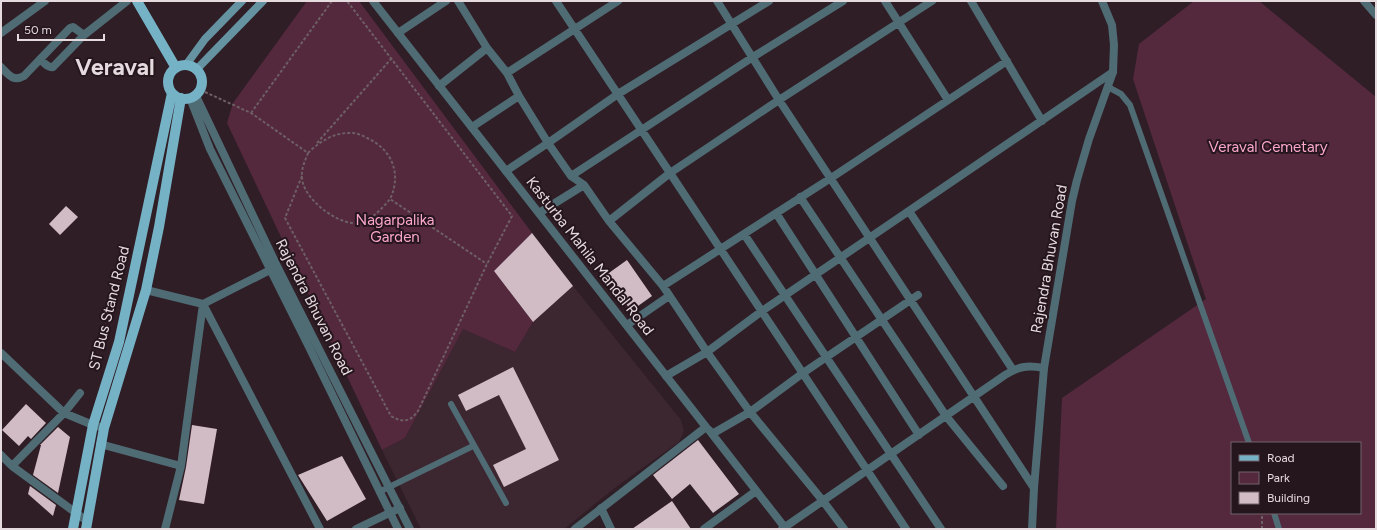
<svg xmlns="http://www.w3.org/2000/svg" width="1377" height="530" font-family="Figtree,sans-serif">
  <rect width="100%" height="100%" fill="#2f1e26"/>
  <path fill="#3c2630" d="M573,286L681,420L684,431L679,442L616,487L564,529H421L382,450L405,438L463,328L515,352L533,322Z"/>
  <path fill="#54283d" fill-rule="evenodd" d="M307,1H359L532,233L494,271L533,322L515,352L463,329L405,438L382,450L227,123L233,103Z
    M1194,1H1259L1376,97V529H1056L1062,398L1206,299L1133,79L1139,44ZM1232,443H1360V513H1232Z"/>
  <path fill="#d1bbc4" d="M66,206L78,217L60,235L49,224Z
    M532,233L573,286L533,322L494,271Z
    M627,260L652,296L631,311L606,275Z
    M513,367L559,460L504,487L493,465L526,449L499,395L466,411L458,395Z
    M26,404L46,423L31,439L28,436L19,446L2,430Z
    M192,425L217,429L204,504L179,500L186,467Z
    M58,427L70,437L58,493L33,475L41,445H40Z
    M698,440L739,494L713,513L690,484L672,499L653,475Z
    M342,456L366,499L327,521L298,475Z
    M30,486L56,505L53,516L28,494Z
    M672,501L691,529H632Z"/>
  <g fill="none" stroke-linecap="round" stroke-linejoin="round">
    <path stroke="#6e5f65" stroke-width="2" stroke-dasharray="3 2" stroke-linecap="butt" d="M205,92L251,113L308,153C305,161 301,169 302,177C302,197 334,222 353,223C368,224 381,210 390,199L487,264
      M251,113L332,1
      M317,143L391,59
      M308,153C320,141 335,132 352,133C357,133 362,135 367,138C392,149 402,174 390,199
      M302,176L285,218L391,416C403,423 410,422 418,411L487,264L512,216L347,1
      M1262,529V517L1263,513"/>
    <path stroke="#4f6b74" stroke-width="6" d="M1108,87L1121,94L1130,105L1249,443
      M451,404L506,503
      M379,492L473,446
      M1274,513L1279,529"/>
    <path stroke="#4f6b74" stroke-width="8" d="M458,1L487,48L507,73L519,96L548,143L571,176L584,185L609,221L663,286L707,352L750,412L823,501L844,529
      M556,1L906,529
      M717,1L779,100L1034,488
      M885,1L948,100
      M971,1L1042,121
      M1364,1L1376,15
      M1,33L45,1
      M398,33L446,1
      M40,59C44,63 48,68 53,67L84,35L127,1
      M1,67C9,75 13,82 24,76L70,28L73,27L84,35
      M507,73L618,1
      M439,86L487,48
      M472,127L519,96
      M506,171L548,143L618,94L769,1
      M571,176L753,57L843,1
      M800,197L946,416L1003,486
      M909,211L1013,370
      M539,213L584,185
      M776,213L919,435
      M609,221L670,173L779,100L932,1
      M744,234L941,529
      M663,286L831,178L1007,61
      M146,290L203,304L276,267
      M203,304L320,529
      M627,325L669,296
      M1,353L64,413L93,425L104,428
      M666,376L707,352L762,311L1113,72
      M709,430L786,529
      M712,434L750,412L803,373L918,295
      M100,444L181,466L203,304
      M1,455L12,466L87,521
      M12,466L64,413L80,393
      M601,508L611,529
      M165,529L181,466
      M356,529L400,508
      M704,529L756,491
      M782,529L1005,375C1019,366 1028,365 1044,368"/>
    <path stroke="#4f6b74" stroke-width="8" d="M373,1L706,427L575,529
      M196,96L277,266L410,529
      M190,98L210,149L309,347L398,529
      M1032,529L1034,488L1044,368L1072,201L1077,180L1089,139L1113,72L1114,45L1112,25L1102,1"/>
    <path stroke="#6593a2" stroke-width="8" d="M186,65L205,39L242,1
      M196,70L263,1"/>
    <path stroke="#76b2c5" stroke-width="10" d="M137,1L176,68
      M168 82a17 17 0 1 1 34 0a17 17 0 1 1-34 0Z
      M73,529L93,425L119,342L172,93
      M86,529L104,428L146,290L159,227L181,98"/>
  </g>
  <g text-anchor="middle" stroke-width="4" stroke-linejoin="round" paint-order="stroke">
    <g font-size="15" fill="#fca7cd" stroke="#25151c">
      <text x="1268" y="152">Veraval Cemetary</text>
      <text x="395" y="225">Nagarpalika<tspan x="395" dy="17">Garden</tspan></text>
    </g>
    <g font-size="15" fill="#e5dade" stroke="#25151c">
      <text transform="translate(590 256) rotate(52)" y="5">Kasturba Mahila Mandal Road</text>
      <text transform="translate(1049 259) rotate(-80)" y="5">Rajendra Bhuvan Road</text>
      <text transform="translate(314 307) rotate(63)" y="5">Rajendra Bhuvan Road</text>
      <text transform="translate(109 308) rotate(-76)" y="5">ST Bus Stand Road</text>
    </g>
    <g font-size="23" font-weight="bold" fill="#e5dade" stroke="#25151c">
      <text x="115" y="75">Veraval</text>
    </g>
  </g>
  <rect width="1377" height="530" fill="none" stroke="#e5dade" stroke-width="4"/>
  <rect x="1231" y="442" width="130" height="72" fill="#25151c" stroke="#72646a"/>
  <rect x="1239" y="455" width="20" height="6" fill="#76b2c5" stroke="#72646a"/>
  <text x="1267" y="462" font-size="12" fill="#e5dade">Road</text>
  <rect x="1239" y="472" width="20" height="12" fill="#54283d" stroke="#72646a"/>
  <text x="1267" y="482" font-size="12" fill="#e5dade">Park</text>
  <rect x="1239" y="492" width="20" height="12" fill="#d1bbc4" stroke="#72646a"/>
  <text x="1267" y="502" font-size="12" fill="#e5dade">Building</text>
  <path d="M18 34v6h86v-6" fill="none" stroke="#e5dade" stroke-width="2"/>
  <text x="24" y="34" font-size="12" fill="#e5dade" stroke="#25151c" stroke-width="3" paint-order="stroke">50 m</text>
</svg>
